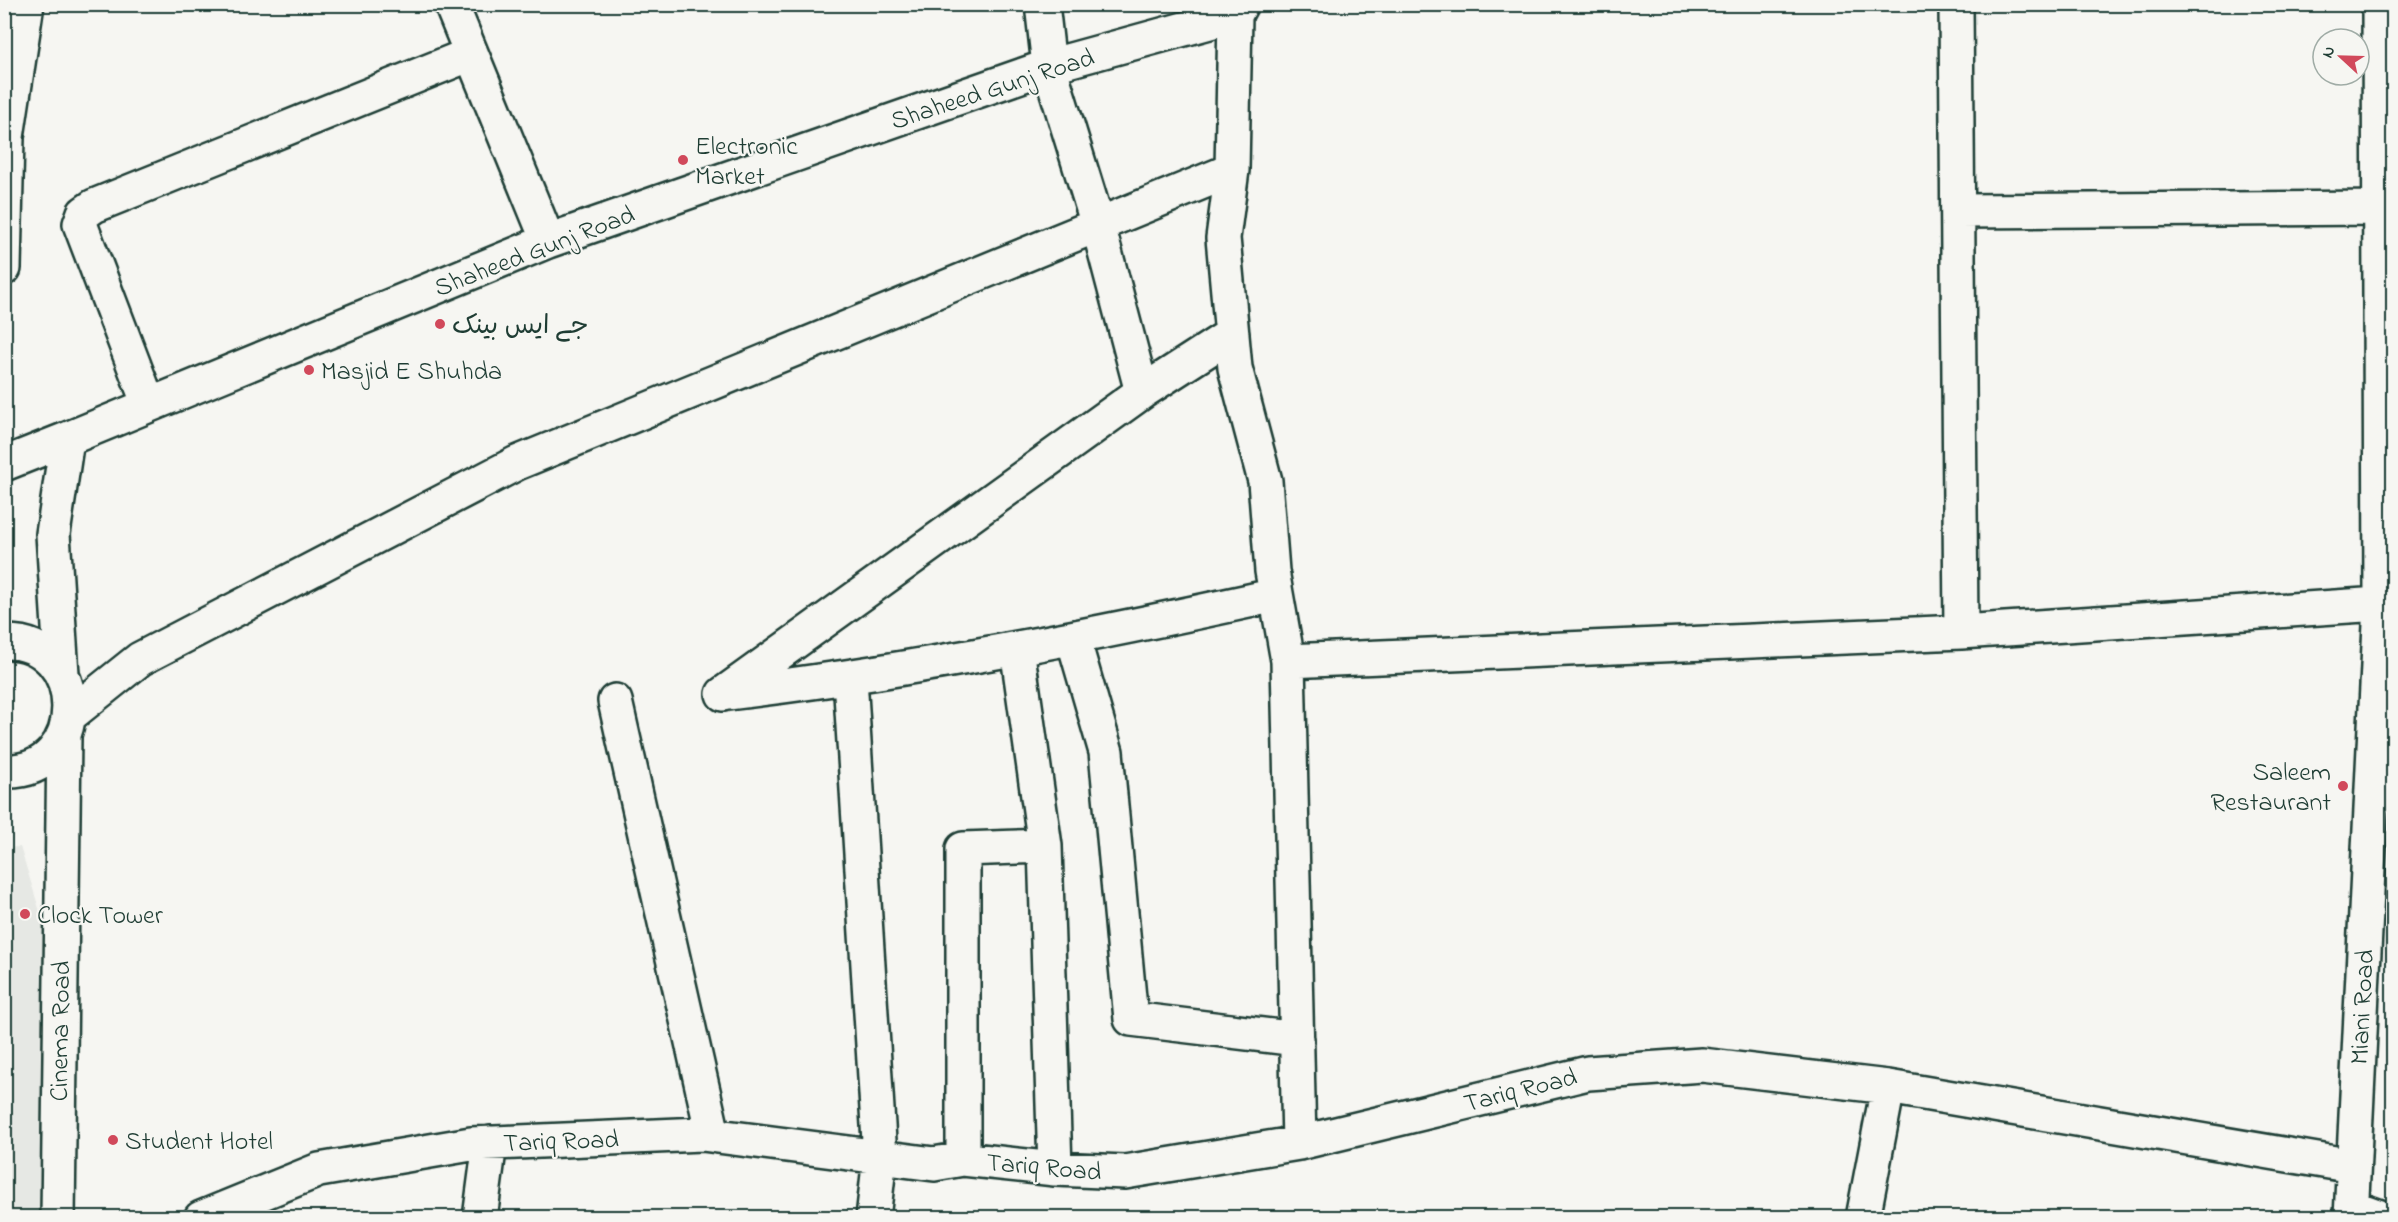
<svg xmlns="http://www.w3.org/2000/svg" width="2398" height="1222" font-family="'Indie Flower','Playpen Sans Arabic',sans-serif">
  <rect width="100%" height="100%" fill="#f6f6f2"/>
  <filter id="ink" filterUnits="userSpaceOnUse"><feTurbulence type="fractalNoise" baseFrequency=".0167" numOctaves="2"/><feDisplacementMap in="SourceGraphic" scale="12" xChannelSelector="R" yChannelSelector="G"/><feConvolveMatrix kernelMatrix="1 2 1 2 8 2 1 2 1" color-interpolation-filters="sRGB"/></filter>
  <g filter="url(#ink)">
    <path fill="#e6e8e4" d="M20,847L50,944L45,1217L5,1218L4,848Z"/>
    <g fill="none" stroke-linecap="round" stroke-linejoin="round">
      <g stroke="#1f3d34" stroke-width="38">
        <path id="minor" d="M451,4L548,241
          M1042,4L1049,66L1098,225L1142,392
          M1241,4L1235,15L1232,170L1223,238L1235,368L1265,481L1272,571L1288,661L1299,1143
          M1956,4L1961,632
          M1958,211L2379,208
          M4,268L7,137L27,4
          M149,405L80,224L84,213L94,206L471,54
          M4,464L67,439
          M1073,638L1106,752L1131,1019L1297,1039
          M4,642C90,639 91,775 4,771
          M1017,648L1045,846L1055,1169
          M1288,661L1961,632L2394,603
          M62,674L53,534L67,439L548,241L1049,66L1235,15
          M850,678L880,1157L873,1218
          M728,693C912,671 1094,635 1276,595
          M723,694L1142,392L1232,334
          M615,701L713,1135
          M70,715L140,659L517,463L1232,170
          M963,1159V849L1045,846
          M2352,1207L2383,1218
          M58,1218L64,736
          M201,1218L319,1170L471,1144L702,1134L934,1164L963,1159L1055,1169L1125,1172L1299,1143L1588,1073L1702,1065L1888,1087L2353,1166
          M480,1218L490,1143
          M1863,1218L1888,1087
          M2351,1218L2381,604L2379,4"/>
      </g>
      <use href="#minor" stroke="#f6f6f2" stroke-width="33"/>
    </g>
  </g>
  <g fill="#d1495b" stroke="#f6f6f2" stroke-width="2">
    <circle cx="683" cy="160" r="6"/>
    <circle cx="440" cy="324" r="6"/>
    <circle cx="309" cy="370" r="6"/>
    <circle cx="2343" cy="786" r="6"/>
    <circle cx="25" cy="914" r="6"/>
    <circle cx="113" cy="1140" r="6"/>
  </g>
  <g text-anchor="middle" stroke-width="4.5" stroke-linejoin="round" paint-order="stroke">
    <g font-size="26" fill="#1f3d34" stroke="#f6f6f2">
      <text transform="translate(992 88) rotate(-18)" y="9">Shaheed Gunj Road</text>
      <text transform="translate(534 250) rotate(-21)" y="9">Shaheed Gunj Road</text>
      <text transform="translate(2361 1007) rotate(-87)" y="9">Miani Road</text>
      <text transform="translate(59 1031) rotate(-89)" y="9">Cinema Road</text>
      <text transform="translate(1520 1089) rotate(-14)" y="9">Tariq Road</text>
      <text transform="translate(561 1140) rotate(-2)" y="9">Tariq Road</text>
      <text transform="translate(1044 1166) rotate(5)" y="9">Tariq Road</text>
    </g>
    <g font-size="26" fill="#1f3d34" stroke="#f6f6f2" text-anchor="start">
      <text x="695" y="154">Electronic<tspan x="695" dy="30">Market</tspan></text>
      <text x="452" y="333">جے ایس بینک</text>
      <text x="321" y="379">Masjid E Shuhda</text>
      <text x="2331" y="780" text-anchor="end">Saleem<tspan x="2331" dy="30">Restaurant</tspan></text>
      <text x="37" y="923">Clock Tower</text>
      <text x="125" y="1149">Student Hotel</text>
    </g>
  </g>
  <rect width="2398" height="1222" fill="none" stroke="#f6f6f2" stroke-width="24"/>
  <rect x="12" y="12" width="2374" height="1198" fill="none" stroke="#1f3d34" stroke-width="2" filter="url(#ink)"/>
  <g transform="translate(2341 57) rotate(292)"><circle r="28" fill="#f6f6f2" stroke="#a0aca6" stroke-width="1.5"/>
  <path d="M0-4.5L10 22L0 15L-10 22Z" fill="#d1495b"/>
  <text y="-9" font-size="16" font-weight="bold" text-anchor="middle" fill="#1f3d34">N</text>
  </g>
</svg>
